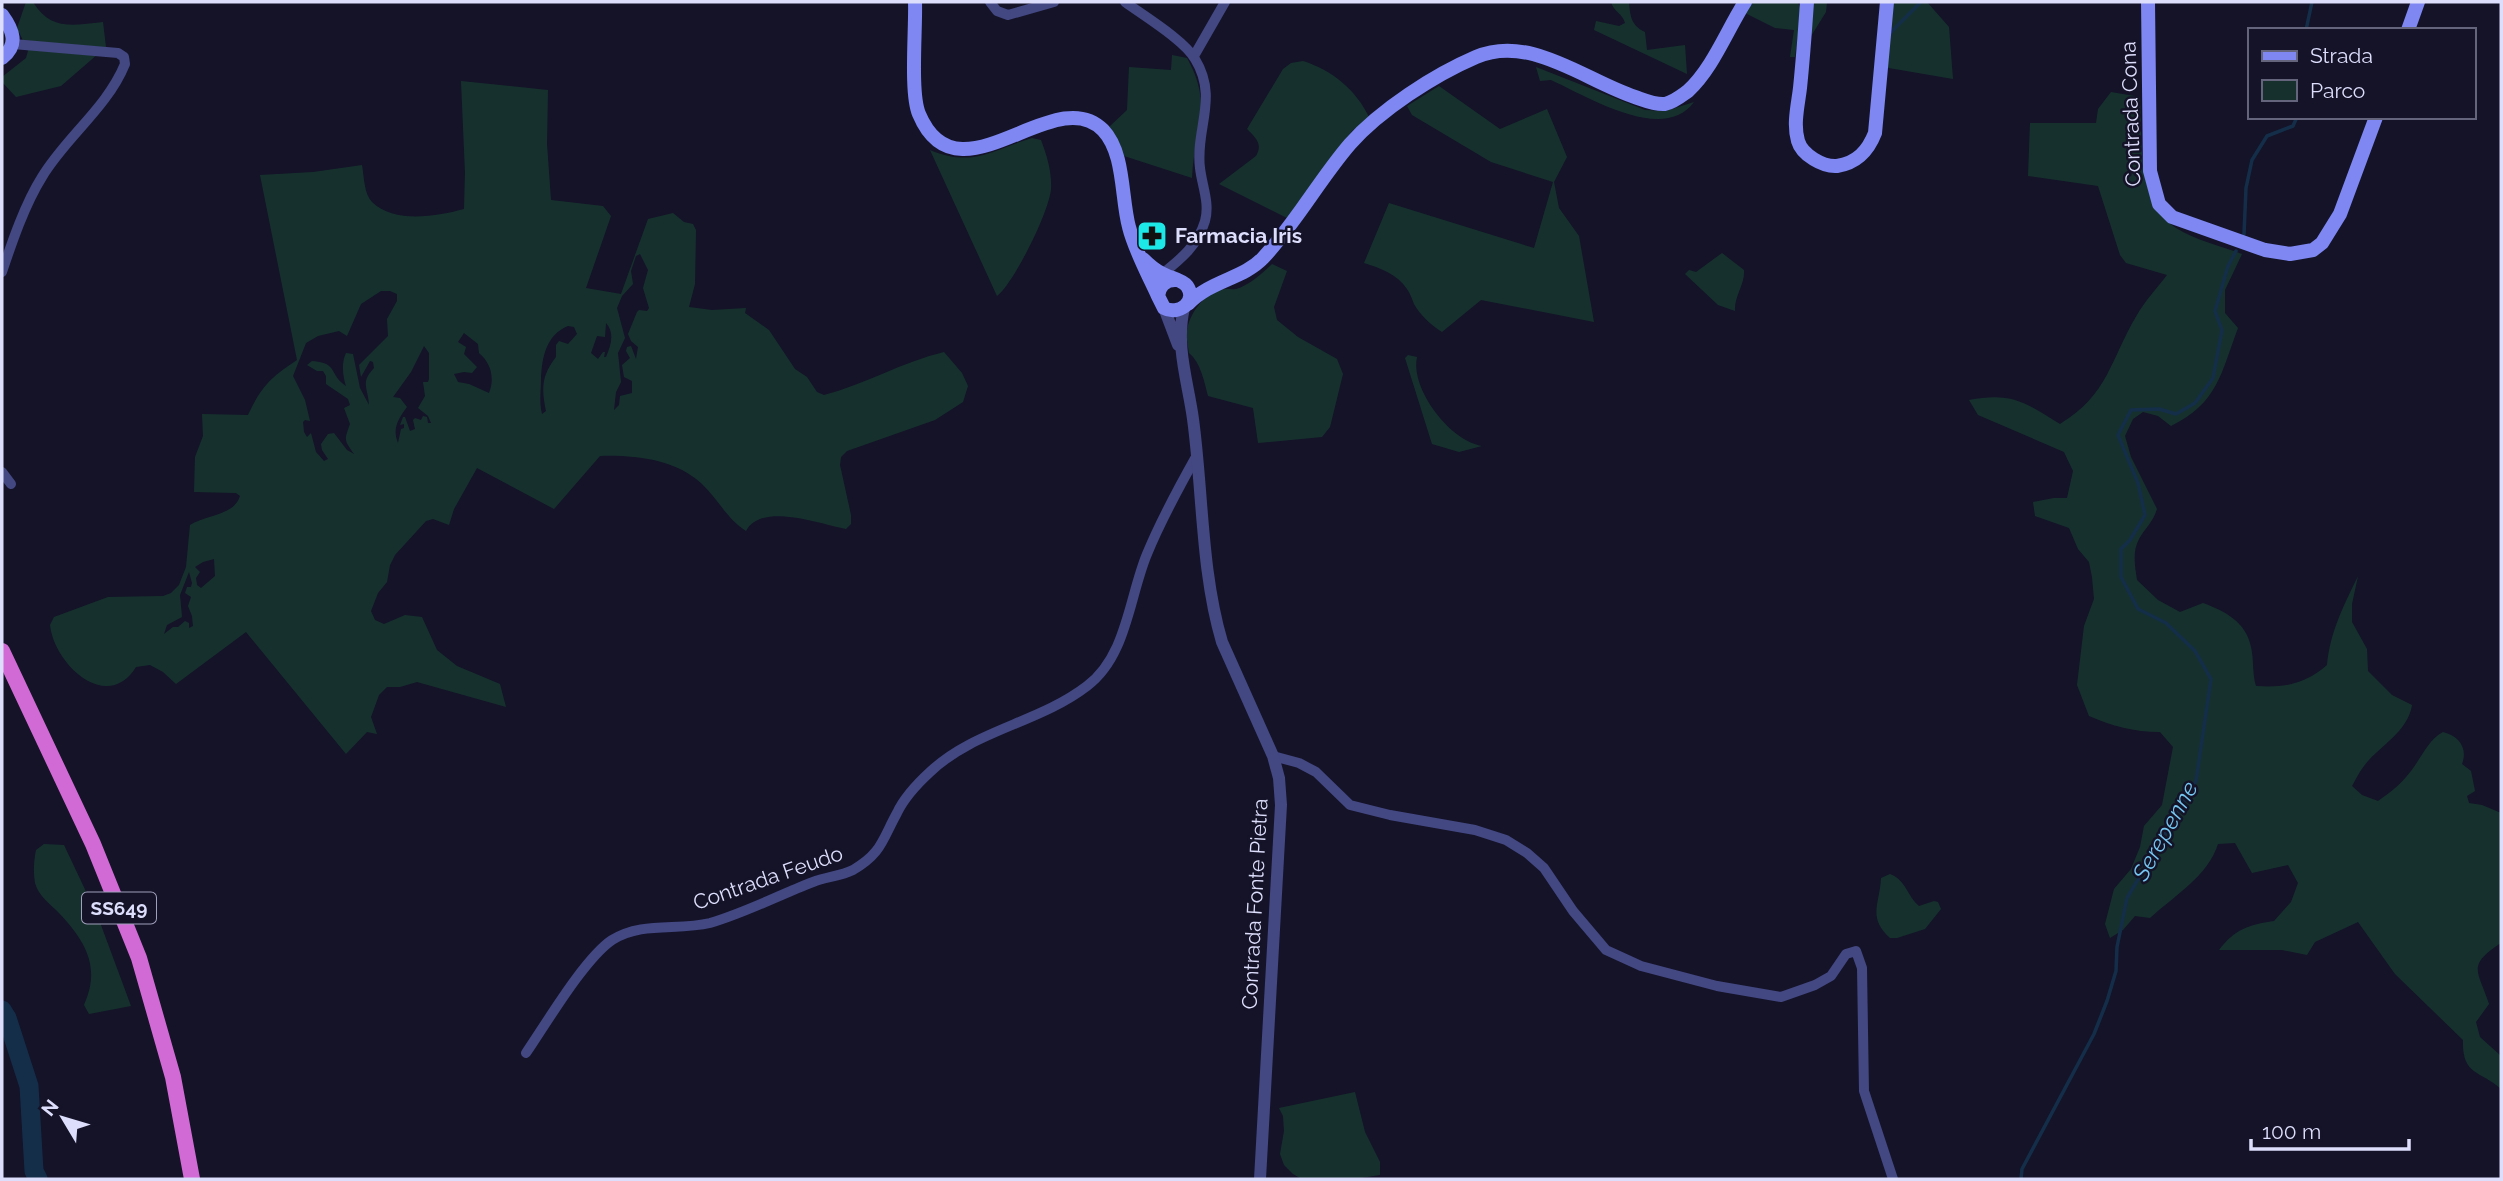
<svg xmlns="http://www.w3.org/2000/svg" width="2503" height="1181" font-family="Raleway,sans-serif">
  <rect width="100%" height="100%" fill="#141328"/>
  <path fill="#16312d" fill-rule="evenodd" d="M26,2H33C51,31 72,25 103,22L106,47L61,86L16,97L2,82V77L26,58L28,51L17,28Z
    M1611,2H1629C1630,15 1631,26 1645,32L1647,50L1685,45L1687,74L1594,30L1596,21L1619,26L1625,23C1623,14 1613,11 1611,2Z
    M1750,2H1798L1801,11L1795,57H1790L1794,30L1775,28L1743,12Z
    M1811,2H1827L1826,12L1808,41Z
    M1893,2H1927L1949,27L1953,79L1883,67Z
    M1172,55L1187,58C1214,106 1194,129 1192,178L1121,155L1109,127L1127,110L1129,67L1171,70Z
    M1303,61C1332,70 1356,90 1369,117L1352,131L1287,218L1219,184L1256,156C1263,144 1256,138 1247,129L1283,69L1291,63Z
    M1536,67L1645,110L1666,111L1694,102C1664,144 1588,97 1551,80L1540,81Z
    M461,81L548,90L547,144L551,200L603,206L611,216L586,288L621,294L648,219L673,213L684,222L693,224L696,230L695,284L689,307L712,310L746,308L745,313L769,330L795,369L807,377L817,392L824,395C866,384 902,362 944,352L962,373L968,386L963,402L935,420L847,451L841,457L840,465L851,515V524L846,529C820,524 761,502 746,531C727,519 718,499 702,484C675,459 635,455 600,456L554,509L477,468L454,509L449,525L433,519L426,521L395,555L390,565L387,582L378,593L371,611L375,620L384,624L405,615L422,617L437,650L457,666L500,684L506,707L417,682L400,687H387L379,695L371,717L377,734L367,732L346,754L246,632L176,684L163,672L150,665L136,667C107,714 54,664 50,625L54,617L108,597L163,596L171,593L179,585L186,567L190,525C205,515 234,516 240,496L236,493L194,492L195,457L203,436L202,414L248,415C261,387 271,377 297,360L260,175L313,172L362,165C364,176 364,194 372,202C394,224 438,216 464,209L465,173ZM640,254L648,270L643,288L649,308L647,311L639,310L637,312L628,334L631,341L638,347L636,359L631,346L627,347L626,351L630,358L622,365L624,377L632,381V393L620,396L619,405L614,410L616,392L621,382L618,353L625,338L617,308L622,296L633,284L631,271L636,256ZM381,291H390L397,294V301L387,319L388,336L359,365L361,377L370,361L373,362L374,368C360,383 368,387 369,405L360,388L353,354L346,353C341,363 343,377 346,386C328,374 339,363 312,361L307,365L317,371H323L326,376V384L348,399L350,405L344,408L350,424C344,441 344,439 354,454L347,450L334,433L328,434L321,444L322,450L328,459L324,461L316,452L311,433L307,437L304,432L303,422L305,420L310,421L305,400L293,376L306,343L318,336L339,331L347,336L361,304ZM606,323C615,333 611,345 606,357H604L605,352H603L598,359L591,353L597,336L605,337ZM568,326L574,327L577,334L568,344L559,341L556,345V357C542,375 541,388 546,411L542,414C539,402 541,391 541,379C542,357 546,335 568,326ZM464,333L478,344L479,353C491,363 495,378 489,393L469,384L458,382L454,374L464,372L472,373L477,367L464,354L466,347L458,342ZM424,346L429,353V379L428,382H423L425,396L418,408L428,416L431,423H428L427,417L423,416L421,420L415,418L413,420L415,429L410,431L405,417H403L400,425L404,424V428L401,429L398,443C392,429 398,419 407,407L400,398L393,397L411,372ZM214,559L215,576L201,588L197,585L196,578L200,572L195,567L203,562ZM189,572L192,583L191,587H187L185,593L191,597L188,606L192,616L193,626L189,628V623L185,621L178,627H173L164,634L167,625L182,617L180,595Z
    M1439,86L1500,129L1547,109L1567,157L1554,182L1559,208L1579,236L1594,322L1481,300L1442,332C1431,325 1420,315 1414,304C1412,299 1410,293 1407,289C1397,274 1380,268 1364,263L1389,203L1534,248L1553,182L1491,162L1412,115L1407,106Z
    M2111,92L2140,97C2143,141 2135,200 2176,228C2195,240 2221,246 2242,254L2225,290V313L2238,328C2221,373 2218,403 2171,426L2158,416L2143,412L2133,419L2125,436L2131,457L2157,509C2153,522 2146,527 2139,539C2132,552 2135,566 2137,580L2158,600L2180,612L2203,603C2225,611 2246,622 2251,647C2254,660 2252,673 2256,686C2285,688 2305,684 2327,665C2330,632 2344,605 2358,576L2352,604V622L2367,649L2368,671L2392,695L2412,705C2408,732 2379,746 2364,766C2359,772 2356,779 2352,786L2362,795L2378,801C2391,792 2402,783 2411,771C2422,757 2428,740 2443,732C2459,736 2468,748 2462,764L2471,771L2475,791L2467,796L2469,803L2482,805L2501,813V943C2466,966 2478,970 2489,1004L2476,1022L2480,1037L2501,1056V1089C2480,1070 2462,1076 2463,1040L2395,974L2358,922L2315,942L2307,955L2282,950H2219C2235,929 2248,925 2274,921L2291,902L2298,883L2288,865L2252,873L2235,843L2218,844C2208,876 2174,896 2150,918L2135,916L2123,930L2110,938L2105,924L2114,889L2131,869L2140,847L2144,826L2162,805L2173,747L2160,732C2134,732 2112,726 2089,716L2077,685L2084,626L2094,599L2092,577L2089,562L2078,549L2069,528L2035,516L2033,502L2054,498H2067L2073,471L2064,452L1978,415L1969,400C2011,392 2025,402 2060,424C2109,394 2110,360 2137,315C2145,301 2157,288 2167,275L2126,263L2120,255L2098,186L2028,176L2030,123H2096L2098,109Z
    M1032,138L1041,140C1047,156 1052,172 1051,189C1049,212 1015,281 997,296L930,150C972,168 992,150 1032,138Z
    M1722,253L1744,270C1745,285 1734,296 1735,311L1718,305L1685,274L1689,270L1696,272Z
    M1272,264L1287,271L1274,307L1277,320L1298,337L1337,359L1343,374L1330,427L1322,437L1258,443L1253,408L1208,396C1204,381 1201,363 1189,353C1188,346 1186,338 1187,331C1189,314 1204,294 1220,290C1225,288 1230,290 1236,289C1248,286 1263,273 1272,264Z
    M1408,355L1417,357C1410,389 1450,441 1482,446L1459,452L1432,444L1405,358Z
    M44,844L64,845L98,917L131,1006L89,1014L84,1005C101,967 86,942 59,913C50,904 38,895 35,883C33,872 34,860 36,850Z
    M1890,874C1906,880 1907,896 1919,906L1934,901L1938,902L1941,909L1925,929L1897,938H1890C1867,917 1880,904 1881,878Z
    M1355,1092L1365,1132L1380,1162V1175L1355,1179H1329L1300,1178L1293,1174L1284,1165L1280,1154L1284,1131L1283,1116L1279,1108Z"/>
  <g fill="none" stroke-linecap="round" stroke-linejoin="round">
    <path stroke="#142e4a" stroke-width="3.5" d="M2306,30L2312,2
      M1889,34L1921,2
      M2244,234L2246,188L2252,160L2267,136L2293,126L2297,117
      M2021,1179L2022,1169L2094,1034L2107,1001L2116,971L2117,947L2127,898L2196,781L2211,679L2195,651L2166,623L2138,609L2121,577V549L2130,540L2145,515L2138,483L2118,435L2131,410L2159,409L2176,414L2195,403L2213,378L2222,330L2215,311L2228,266L2236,251"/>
    <path stroke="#142e4a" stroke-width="19" d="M2,1010L7,1018L29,1086L34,1171L38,1179"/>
    <path stroke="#434782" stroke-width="10" d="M990,2L997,11L1008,15L1054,2
      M1125,2C1144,16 1184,40 1195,59C1219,98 1195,129 1200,168C1202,186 1210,203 1205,221C1198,245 1181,259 1162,274
      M1194,56L1225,2
      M2,272C12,242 25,204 42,177C66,137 107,108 125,64L124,57L118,53L13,44
      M2,472L11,484
      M1273,756L1299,763L1316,772L1350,805L1390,815L1475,830L1506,840L1527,853L1544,868L1573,911L1606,950L1641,966L1717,986L1781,997L1815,985L1831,976L1846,954L1856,951L1862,968L1864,1091L1893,1179
      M526,1053C546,1024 584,959 612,940C642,921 677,931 710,923C745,913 779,895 813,882C826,877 841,876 853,870C882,853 882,840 897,813C904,798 918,783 930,772C974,730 1039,723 1087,686C1127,656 1129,597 1147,554C1161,520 1179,487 1197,455"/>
    <path stroke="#434782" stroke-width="12" d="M1164,308L1178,345
      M1184,308C1175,346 1188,382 1193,419C1203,493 1201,571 1222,642L1273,756L1279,778L1281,805L1260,1179"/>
    <path stroke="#7e87f2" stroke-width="14" d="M915,2C916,28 910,93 919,114C958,207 1054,80 1103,130C1125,153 1121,198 1129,227C1135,251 1148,274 1158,296
      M1807,2C1805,31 1803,59 1800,88C1798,105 1793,124 1798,141C1802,155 1823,167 1837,166C1857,163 1868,151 1875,133L1887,2
      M2148,2L2150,171L2159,204L2172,217L2265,250L2290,254L2313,250L2322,243L2340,214L2376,117
      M2,15C13,30 19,45 2,58
      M2408,30L2418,2
      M1143,259C1149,265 1155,270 1161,273C1169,278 1181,279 1187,286C1198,302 1178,316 1164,308L1158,296C1159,286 1165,280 1175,280
      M1188,304C1211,280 1243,279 1263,258C1296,223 1319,180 1350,144C1380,110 1434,75 1476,57C1530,34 1584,80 1635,97C1644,100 1655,105 1665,104C1674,102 1681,96 1688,91C1713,68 1727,30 1745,2"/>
    <path stroke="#d16ad4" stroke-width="16" d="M2,651L93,844L139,958L173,1077L192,1179"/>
  </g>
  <defs>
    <g id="pharmacy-square" transform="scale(1.575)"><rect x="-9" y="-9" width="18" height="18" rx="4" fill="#1ce9e7" stroke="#141328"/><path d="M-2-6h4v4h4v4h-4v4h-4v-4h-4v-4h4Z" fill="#111"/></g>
  </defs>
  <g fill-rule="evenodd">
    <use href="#pharmacy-square" x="1152" y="236"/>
  </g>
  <g text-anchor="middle" stroke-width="5" stroke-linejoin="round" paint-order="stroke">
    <rect fill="#141328" stroke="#a1a0bc" stroke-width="2" x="82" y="892.5" width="74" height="31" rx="5"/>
    <g font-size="19" font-weight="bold" fill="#ddddfc">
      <text x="119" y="915">SS649</text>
    </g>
    <g font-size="21" fill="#ddddfc" stroke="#141328">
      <text transform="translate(2131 114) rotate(-92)" y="7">Contrada Cona</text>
      <text transform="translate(768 878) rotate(-19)" y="7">Contrada Feudo</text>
      <text transform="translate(1255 904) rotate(-87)" y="7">Contrada Fonte Pietra</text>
    </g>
    <g font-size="21" font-weight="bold" fill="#ddddfc" stroke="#141328" text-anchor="start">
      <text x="1175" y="243">Farmacia Iris</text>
    </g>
    <g font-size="23" font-style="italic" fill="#75c6f1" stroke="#141328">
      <text transform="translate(2165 831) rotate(-61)" y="8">Serepenne</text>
    </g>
  </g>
  <rect width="2503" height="1181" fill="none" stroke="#ddddfc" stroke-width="7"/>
  <rect x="2248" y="28" width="228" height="91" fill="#141328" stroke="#64647d" stroke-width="2"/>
  <rect x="2262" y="51" width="35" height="10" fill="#7e87f2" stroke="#64647d" stroke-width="2"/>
  <text x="2310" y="63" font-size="21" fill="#ddddfc">Strada</text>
  <rect x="2262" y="80" width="35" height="21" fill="#16312d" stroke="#64647d" stroke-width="2"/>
  <text x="2310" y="98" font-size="21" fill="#ddddfc">Parco</text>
  <g transform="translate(63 1118) rotate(308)" stroke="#141328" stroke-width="5" paint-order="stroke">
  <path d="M0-5L12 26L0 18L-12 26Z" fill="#ddddfc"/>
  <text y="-10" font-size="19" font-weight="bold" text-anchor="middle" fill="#ddddfc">N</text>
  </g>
  <path d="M2251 1139v10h158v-10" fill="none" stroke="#ddddfc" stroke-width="3.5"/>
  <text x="2262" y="1139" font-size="21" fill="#ddddfc" stroke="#141328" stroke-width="5" paint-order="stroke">100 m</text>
</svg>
